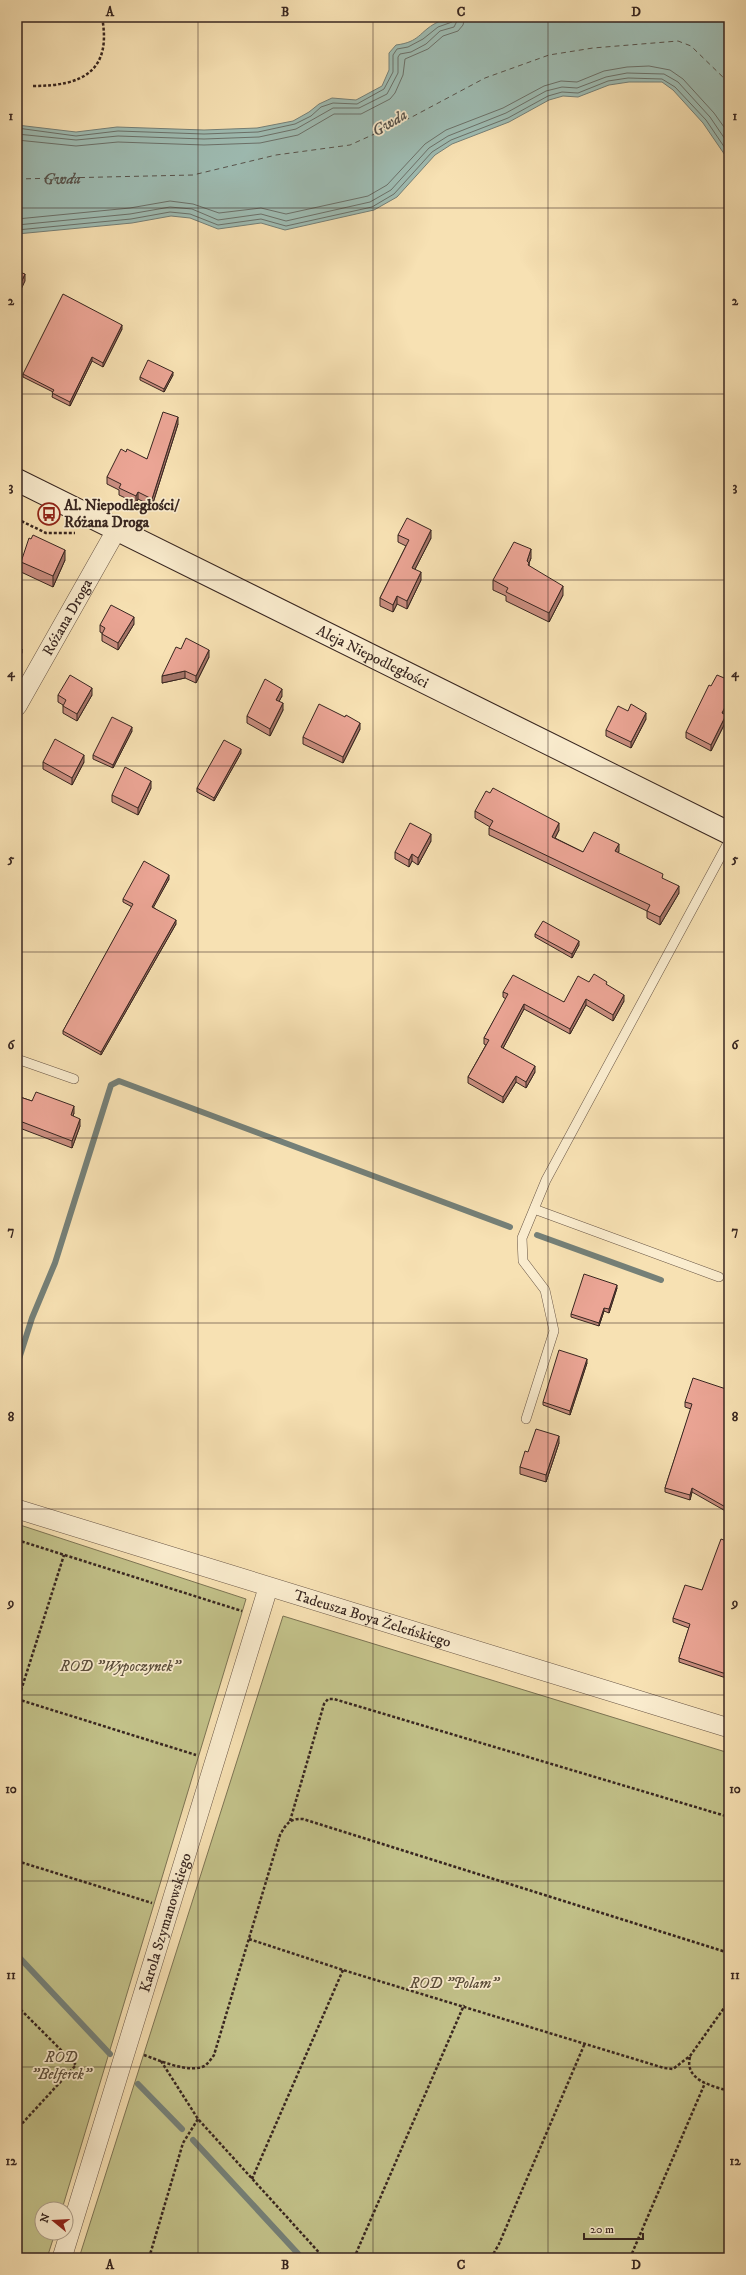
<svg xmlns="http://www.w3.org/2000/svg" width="746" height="2275" font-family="'IM FELL DW Pica',serif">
  <rect width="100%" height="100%" fill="#f7e1b3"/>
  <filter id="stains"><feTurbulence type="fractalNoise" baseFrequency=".005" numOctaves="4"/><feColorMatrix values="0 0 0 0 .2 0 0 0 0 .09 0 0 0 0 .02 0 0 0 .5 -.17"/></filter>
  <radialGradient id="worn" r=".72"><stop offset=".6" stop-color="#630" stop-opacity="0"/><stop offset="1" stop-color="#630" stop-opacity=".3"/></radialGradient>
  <path fill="#c2c189" stroke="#7d7454" d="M17,1524L246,1599L62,2209H42V2233H55L47,2258H17Z
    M283,1616L729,1753V2258H79Z"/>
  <path fill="#9ebcb3" stroke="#758078" d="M454,17H729V161L703,123L673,90L662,82H629L609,85L578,97L563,96L549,100L509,122L452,144L435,155L397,197L374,210L285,230L261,223L218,229L190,218L171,216L132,223L17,234V125L76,132L117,127L204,130L257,128L293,121L309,112L319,104L332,98L356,100L382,86L389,70V53L396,45C420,42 419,32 436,23C441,20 448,19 454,17Z"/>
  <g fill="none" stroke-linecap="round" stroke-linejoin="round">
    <path stroke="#6b716a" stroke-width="1" d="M17,128L76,136L118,131L204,134L258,132L295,124L311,116L321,107L333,103L357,104L384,89L393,72V55L397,49L408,47L423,39L438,27L452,22L454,17
      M17,134L76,140L118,136L204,139L259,137L296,129L333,108H359L387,94L398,73V57L400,54L411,52L426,44L440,31L454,27L459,17
      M17,140L76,146L118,142L204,145L260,143L298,135L334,114H361L390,99L395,93L403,75L405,59L428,49L443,36L458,31L463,25L465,17
      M17,219L130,208L170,201L193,204L219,213L261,208L286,214L368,196L387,185L425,144L446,130L503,108L544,86L561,81L577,82L604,71L627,67L649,66L670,70L683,79L714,113L729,134
      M17,225L130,214L170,207L192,209L218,220L261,214L286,221L370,202L391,190L429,148L448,136L506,113L546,91L562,87L577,88L606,77L627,73L664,74L678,82L710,117L729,145
      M17,230L131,219L170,212L190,214L218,225L261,219L286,226L372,207L394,194L432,152L451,140L508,118L548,96L562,92L578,93L608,81L628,78L662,79L675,87L706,120L729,154"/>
    <path stroke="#758078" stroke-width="6" d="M537,1235L661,1280
      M17,1365L32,1318L55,1263L111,1085L119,1081L510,1227
      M17,1955L110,2054
      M138,2084L182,2129
      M193,2140L302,2258"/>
    <path stroke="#57534c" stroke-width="1" stroke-dasharray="5 4" stroke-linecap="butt" id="s1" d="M17,179L193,175L276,155L350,145L410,118L485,78L549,55L593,48L678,41L691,46L729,83"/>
    <g stroke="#685545" stroke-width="10">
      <path id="lane" d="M17,1059L74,1079
        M534,1209L719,1277
        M526,1419L554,1331L545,1290L523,1261L522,1238L546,1180L729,841"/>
    </g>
    <g stroke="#685545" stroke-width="20">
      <g id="street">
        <path id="s2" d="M17,706L117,529"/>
        <path id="s3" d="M17,1509L729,1728"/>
        <path id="s4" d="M62,2258L268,1588"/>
      </g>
    </g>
    <g stroke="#382620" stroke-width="24">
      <g id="secondary">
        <path id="s5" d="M17,480L729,833"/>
      </g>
    </g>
    <path stroke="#382620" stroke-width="2.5" stroke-dasharray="3 2" stroke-linecap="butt" d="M33,86C83,86 112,71 102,17
      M17,519L46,533H75
      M17,1540L242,1611
      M17,1699L196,1755
      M18,1700L64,1555
      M290,1821L324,1704L328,1699H334L729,1817
      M17,1861L152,1903
      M249,1939L343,1970L664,2068L673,2069L690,2056L729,2001
      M17,2006L76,2065L17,2129
      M144,2055C158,2060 192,2075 206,2065C209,2062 212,2058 214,2055L280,1835C286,1824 290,1818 303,1819L729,1953
      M690,2057C684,2080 712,2086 729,2091
      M161,2061L198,2119L324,2258
      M252,2179L343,1970
      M149,2258L183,2143L198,2119
      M354,2258L464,2005
      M491,2258L499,2244L585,2043
      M630,2258L705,2083"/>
    <use href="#lane" stroke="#faecce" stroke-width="9"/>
    <use href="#street" stroke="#faecce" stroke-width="19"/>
    <use href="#secondary" stroke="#faecce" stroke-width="22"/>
  </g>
  <path fill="#ca8e80" stroke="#382620" d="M122,329L103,367L92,361L70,406L52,397L53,392L23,377V374Z
    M173,375L164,392L140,380V377Z
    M178,424L152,506L138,499L136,503L119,495V490L107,484V477L126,452L147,459Z
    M398,535L431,538L415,569L421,580L407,609L397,604L393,612L380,606V598L406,546L398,542Z
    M531,558L529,563V566L563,595L549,622L506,601V596L493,590V580Z
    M65,560L53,587L21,572V562Z
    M134,624L118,650L102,641V633L100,632V625Z
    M209,657L196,683L185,678L162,683Z
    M58,695H92L77,721L63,713V705L58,702Z
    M282,696L279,701L283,710L270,736L247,723V716Z
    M628,711L646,719L631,748L606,736V730Z
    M725,714L726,721L711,751L686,738V732Z
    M345,717L360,729L343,763L303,744V737Z
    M132,731L113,768L93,759V755Z
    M241,753L214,801L197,792V788Z
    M43,762H84L72,785L43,769Z
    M151,788L138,815L112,802V795Z
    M475,811L559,830L555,838L583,852L619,851L618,853L663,879L679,893L660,925L647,918V911L489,835V828L490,827L475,818Z
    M431,841L418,865L412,861L409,867L395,859V852Z
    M169,879L153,907L176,924L101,1055L63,1034V1031L132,907L123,902V899Z
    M535,934L579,945L572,958L535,937Z
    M589,982L607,985L624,1001L613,1021L586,1005L570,1034L524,1009L503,1048L535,1072L526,1088L516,1082L503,1103L468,1083V1077L486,1045L484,1044V1038L506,999L503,997V992L564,1002Z
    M17,1096L32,1101L74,1113L73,1116L80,1126L72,1148L17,1127Z
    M617,1288L609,1313L604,1311L599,1326L571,1317V1314Z
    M587,1363L570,1415L543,1405V1402Z
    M729,1390V1513L692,1492L690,1500L665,1492V1488L691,1409L685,1407V1402Z
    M559,1443L546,1482L520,1474V1467L528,1452Z
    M729,1542V1679L679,1662V1658L689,1628L673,1622V1618L702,1590Z"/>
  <path fill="#a47468" stroke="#382620" d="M25,274V281L17,298V291Z
    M122,325V329L103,367V363Z
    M92,357V361L70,406V402Z
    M173,372V375L164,392V389Z
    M178,417V424L152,506V499Z
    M138,492V499L136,503V496Z
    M431,530V538L412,575V568Z
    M531,549V558L529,563V572L527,561Z
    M65,550V560L53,587V576Z
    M421,572V580L407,609V601Z
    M563,586V595L549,622V613Z
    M397,596V604L393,612V605Z
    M134,617V624L118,650V643Z
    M22,649V653L17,661V657Z
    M209,650V657L196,683V676Z
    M185,671V678L162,683V676Z
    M92,688V695L77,721V714Z
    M282,689V696L276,707V700Z
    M729,699V705L722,719V713Z
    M283,703V710L270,736V729Z
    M646,713V719L631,748V742Z
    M726,715V721L711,751V745Z
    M360,723V729L343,763V757Z
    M132,727V731L113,768V765Z
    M241,749V753L214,801V798Z
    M84,755V762L72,785V778Z
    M151,781V788L138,815V808Z
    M559,823V830L552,844V837Z
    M431,834V841L418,865V858Z
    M619,844V851L615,858V851Z
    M412,854V861L409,867V860Z
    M169,875V879L152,910V907Z
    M679,886V893L660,925V917Z
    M176,920V924L101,1055V1052Z
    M579,941V945L572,958V954Z
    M624,995V1001L613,1021V1015Z
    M586,999V1005L570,1034V1029Z
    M524,1004V1009L501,1052V1047Z
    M535,1066V1072L526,1088V1082Z
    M516,1076V1082L503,1103V1097Z
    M74,1106V1113L71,1122V1115Z
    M80,1119V1126L72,1148V1141Z
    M617,1285V1288L609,1313V1309Z
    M604,1308V1311L599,1326V1323Z
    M587,1359V1363L570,1415V1411Z
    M559,1436V1443L546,1482V1475Z
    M692,1488V1492L690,1500V1495Z"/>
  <path fill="#eba595" stroke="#382620" d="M17,271L25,274L17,291Z
    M63,294L122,325L103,363L92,357L70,402L52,393L54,390L23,374Z
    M148,360L173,372L164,389L140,377Z
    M163,412L178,417L152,499L138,492L136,496L119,488L121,484L107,477L121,449L126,452L127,449L147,459Z
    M407,518L431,530L412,568L421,572L407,601L397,596L393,605L380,598L409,540L398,535Z
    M33,535L65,550L53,576L21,562L29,538L31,539Z
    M514,542L531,549L527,561L529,563L528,565L563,586L549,613L506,592L508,588L493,580Z
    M111,605L134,617L118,643L102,634L105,628L100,625Z
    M186,638L209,650L196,676L185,671L162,676L176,647L181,649Z
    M17,646L22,649L17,657Z
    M70,675L92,688L77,714L63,706L66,700L58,695Z
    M717,675L729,680V699L722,713L726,715L711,745L686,732L709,685L711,686Z
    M265,679L282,689L276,700L283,703L270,729L247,716Z
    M319,704L345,717L346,715L360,723L343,757L303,737Z
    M631,704L646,713L631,742L606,730L618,706L628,711Z
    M112,717L132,727L113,765L93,755Z
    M55,739L84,755L72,778L43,762Z
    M224,740L241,749L214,798L197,788Z
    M125,767L151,781L138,808L112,795Z
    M493,788L559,823L552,837L583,852L594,832L619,844L615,851L663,874L662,878L679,886L660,917L647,911L650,905L489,828L493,821L475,811L486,791L490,793Z
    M410,823L431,834L418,858L412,854L409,860L395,852Z
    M144,861L169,875L152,907L176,920L101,1052L63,1031L133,904L123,899Z
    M543,921L579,941L572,954L535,934Z
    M594,974L607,982L606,984L624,995L613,1015L586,999L570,1029L524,1004L501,1047L535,1066L526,1082L516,1076L503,1097L468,1077L489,1040L484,1038L508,994L503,992L513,975L564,1002L578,976L589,982Z
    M36,1092L74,1106L71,1115L80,1119L72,1141L17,1120V1096L32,1101Z
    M584,1274L617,1285L609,1309L604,1308L599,1323L571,1314Z
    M559,1350L587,1359L570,1411L543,1402Z
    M693,1378L729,1390V1509L692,1488L690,1495L665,1488L692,1404L685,1402Z
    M536,1429L559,1436L546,1475L520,1467L525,1451L528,1452Z
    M721,1539L729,1542V1675L679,1658L690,1624L673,1618L685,1585L702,1590Z"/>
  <path fill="none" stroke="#382620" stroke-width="1" stroke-opacity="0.55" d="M198,17V2258M373,17V2258M548,17V2258M17,208H729M17,394H729M17,580H729M17,766H729M17,952H729M17,1138H729M17,1323H729M17,1509H729M17,1695H729M17,1881H729M17,2067H729"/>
  <defs>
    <g id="bus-ring" transform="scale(1.15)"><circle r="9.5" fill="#faecce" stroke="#8f2418" stroke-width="1.5"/><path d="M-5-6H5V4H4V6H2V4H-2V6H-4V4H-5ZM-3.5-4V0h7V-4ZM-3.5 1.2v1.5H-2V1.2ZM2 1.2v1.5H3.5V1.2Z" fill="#8f2418"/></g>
  </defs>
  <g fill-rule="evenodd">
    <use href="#bus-ring" x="49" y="514"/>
  </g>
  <g text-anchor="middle" stroke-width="3.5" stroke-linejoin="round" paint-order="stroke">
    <g font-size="15" font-weight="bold" fill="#382620" stroke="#faecce" text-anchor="start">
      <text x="64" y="510">Al. Niepodległości/<tspan x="64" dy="17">Różana Droga</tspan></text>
    </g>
    <g font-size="15" fill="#382620" stroke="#faecce">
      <text dy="5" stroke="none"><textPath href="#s2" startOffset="102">Różana Droga</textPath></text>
      <text dy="5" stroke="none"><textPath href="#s5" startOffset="397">Aleja Niepodległości</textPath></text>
      <text dy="5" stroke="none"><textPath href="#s3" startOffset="372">Tadeusza Boya Żeleńskiego</textPath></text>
      <text dy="5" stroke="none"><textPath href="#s4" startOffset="351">Karola Szymanowskiego</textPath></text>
    </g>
    <g font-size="15" font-style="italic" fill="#5a4d3a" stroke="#faecce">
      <text x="120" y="1671">ROD "Wypoczynek"</text>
      <text x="454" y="1988">ROD "Polam"</text>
      <text x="61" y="2062">ROD<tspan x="61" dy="17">"Belferek"</tspan></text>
    </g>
    <g font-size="16" font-style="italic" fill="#57534c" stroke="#faecce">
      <text transform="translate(389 122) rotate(-31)" y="6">Gwda</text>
      <text dy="6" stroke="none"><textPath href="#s1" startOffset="45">Gwda</textPath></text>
    </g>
  </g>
  <rect width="746" height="2275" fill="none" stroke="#f7e1b3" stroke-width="44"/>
  <g transform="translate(54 2221) rotate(288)"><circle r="19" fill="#faecce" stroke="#ac9d88"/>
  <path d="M0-3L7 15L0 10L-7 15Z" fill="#8f2418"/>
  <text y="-6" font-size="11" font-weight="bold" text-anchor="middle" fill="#382620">N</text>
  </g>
  <path d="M584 2233v6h59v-6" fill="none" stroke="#382620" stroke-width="2"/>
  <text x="590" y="2233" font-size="12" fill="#382620" stroke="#faecce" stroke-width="3" paint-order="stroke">20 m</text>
  <rect x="22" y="22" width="702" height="2231" fill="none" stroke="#382620" stroke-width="1.5"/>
  <g font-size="13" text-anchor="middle" font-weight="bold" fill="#382620">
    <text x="110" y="16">A</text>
    <text x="285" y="16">B</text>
    <text x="461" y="16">C</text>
    <text x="636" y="16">D</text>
    <text x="11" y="120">1</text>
    <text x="735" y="120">1</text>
    <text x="11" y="305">2</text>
    <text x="735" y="305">2</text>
    <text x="11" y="491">3</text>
    <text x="735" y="491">3</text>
    <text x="11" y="677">4</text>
    <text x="735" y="677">4</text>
    <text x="11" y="863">5</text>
    <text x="735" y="863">5</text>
    <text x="11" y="1049">6</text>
    <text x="735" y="1049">6</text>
    <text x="11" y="1235">7</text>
    <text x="735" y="1235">7</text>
    <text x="11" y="1421">8</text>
    <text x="735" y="1421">8</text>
    <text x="11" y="1607">9</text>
    <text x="735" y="1607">9</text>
    <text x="11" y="1793">10</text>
    <text x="735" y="1793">10</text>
    <text x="11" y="1979">11</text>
    <text x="735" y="1979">11</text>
    <text x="11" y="2165">12</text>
    <text x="735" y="2165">12</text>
    <text x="110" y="2269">A</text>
    <text x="285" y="2269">B</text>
    <text x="461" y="2269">C</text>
    <text x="636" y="2269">D</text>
  </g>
  <rect width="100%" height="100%" filter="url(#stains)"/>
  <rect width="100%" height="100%" fill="url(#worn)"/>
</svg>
